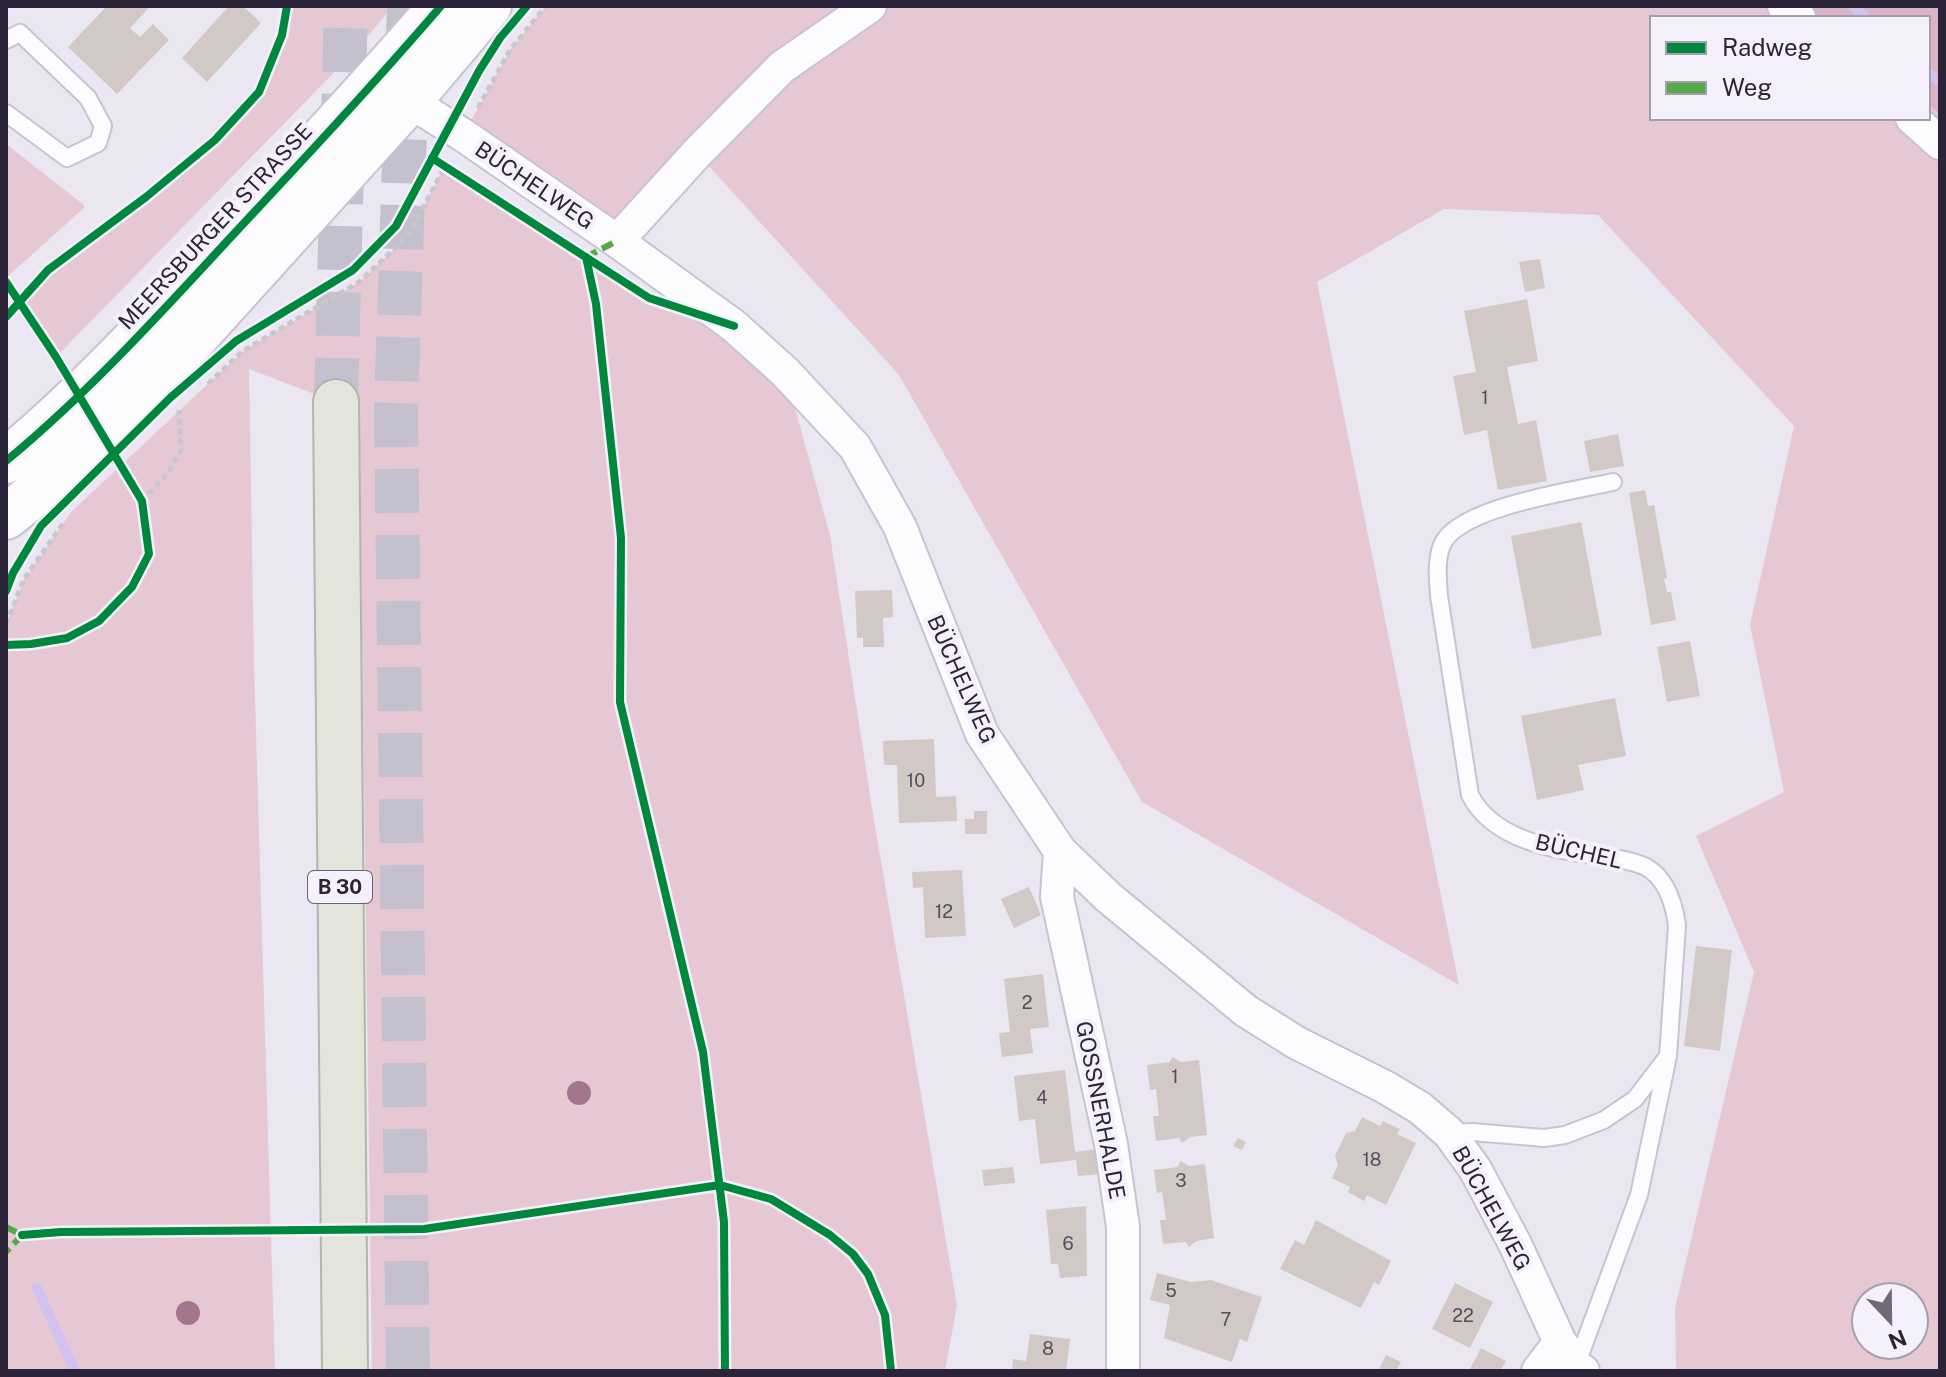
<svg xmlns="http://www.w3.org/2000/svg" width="1946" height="1377" font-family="'Public Sans',sans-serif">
  <rect width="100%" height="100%" fill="#eae7f2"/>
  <path fill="#e6c8d5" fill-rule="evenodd" d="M287,6H393L358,48L56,357L21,302L48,270L146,197L215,140L259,92L282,35Z
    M546,6H1797L1815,18H1652V118H1928V104L1940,115V1371H1676L1675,1308L1754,972L1696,836L1784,792L1750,625L1794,426L1598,215L1444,209L1317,282L1459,985L1142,802L899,375L697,153L617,241L463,135L510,50ZM1866,1297H1914V1345H1866Z
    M6,144L84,205V208L6,278Z
    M445,165L649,298L734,326L785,372L830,535L873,814L957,1305L945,1371H372L359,411L249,369L254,664L275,1371H6V624L24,579L72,511L243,351L359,282L409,235Z"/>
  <path fill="#dab4c4" d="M1797,6H1940V115L1928,104V18H1815Z"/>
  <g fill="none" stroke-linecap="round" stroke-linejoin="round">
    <path stroke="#d2c2ef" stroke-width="10" d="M1852,6L1866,18
      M1928,72L1940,82
      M37,1288L75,1371"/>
  </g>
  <path fill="#d2c8c5" d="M107,6H145L148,9L130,28L140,37L153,24L169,40L117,94L68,47Z
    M229,6H243L261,23L207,82L182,58Z
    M1540,259L1545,288L1525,292L1519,262Z
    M1527,299L1538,361L1507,367L1518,424L1536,420L1547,481L1498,490L1487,430L1464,435L1453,376L1476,372L1464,311Z
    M1618,434L1624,466L1590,472L1584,441Z
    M1645,490L1648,506L1654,505L1667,578L1664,579L1667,592H1671L1676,620L1651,625L1629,493Z
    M1581,522L1602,635L1532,649L1511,536Z
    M892,590L893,617L883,618L884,647H863V638H857L855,591Z
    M1690,641L1700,696L1667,702L1657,647Z
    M1615,698L1626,756L1578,765L1584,790L1537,800L1521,716Z
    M934,739L936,797L956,796L957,821L899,823L897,765H884L883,741Z
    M974,811H987V834H965V819H974Z
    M962,870L966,936L925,938L923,887L913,888L912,872Z
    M1029,887L1041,915L1014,928L1001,899Z
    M1696,946L1732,950L1720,1051L1684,1046Z
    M1043,974L1049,1027L1030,1029L1033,1053L1002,1057L999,1033L1010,1032L1004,979Z
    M1172,1057L1181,1062L1199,1060L1207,1135L1190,1137L1182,1143L1179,1138L1156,1141L1153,1116H1159L1156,1089L1150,1090L1147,1065L1170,1062Z
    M1065,1070L1075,1152L1096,1149L1100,1174L1078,1176L1076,1160L1040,1164L1035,1119L1019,1121L1014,1076Z
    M1362,1117L1380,1126L1383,1121L1400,1129L1397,1134L1416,1143L1386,1205L1367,1195L1364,1201L1348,1192L1350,1187L1332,1178L1338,1165L1335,1156L1346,1133L1355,1131Z
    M1238,1138L1246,1142L1242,1150L1233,1146Z
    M1180,1161L1190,1166L1205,1164L1214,1238L1196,1241L1189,1247L1186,1242L1163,1244L1160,1220H1166L1162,1192L1157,1193L1154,1170L1178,1167Z
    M1013,1167L1015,1183L984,1186L982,1170Z
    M1086,1206L1087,1276L1060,1278L1058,1264H1051L1046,1210Z
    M1316,1220L1391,1261L1379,1285L1374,1282L1361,1308L1280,1269L1295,1240L1304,1245Z
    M1157,1273L1191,1282L1211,1280L1262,1297L1247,1342L1240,1339L1232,1362L1164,1338L1170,1305L1150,1300Z
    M1455,1283L1493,1302L1470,1348L1432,1329Z
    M1030,1334L1070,1339L1066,1371H1012L1013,1359L1026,1361Z
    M1481,1348L1506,1361L1500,1371H1469Z
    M1386,1355L1401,1362L1396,1371H1378Z"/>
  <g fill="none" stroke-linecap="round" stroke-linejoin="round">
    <path stroke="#c4c0cd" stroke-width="44" stroke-dasharray="44 22" stroke-linecap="butt" d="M336,402L346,6
      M408,1371L396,410L409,6"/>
    <g stroke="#c8c3d3" stroke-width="20">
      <path id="lane" d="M6,40L20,33L88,98L103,126L98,143L67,158L6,113
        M1449,1133L1472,1132L1544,1138L1565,1135L1604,1120L1635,1099L1668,1056L1677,925C1674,904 1666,878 1646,867C1632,860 1613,858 1598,856C1552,849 1493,840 1470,795L1439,596C1438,579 1435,557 1444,541C1466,506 1573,491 1613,482
        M1576,1366L1639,1195L1667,1061"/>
    </g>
    <g stroke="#c8c3d3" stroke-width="36">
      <path id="street" d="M1784,6L1799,18
        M393,86L409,101L463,135L617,241L734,326L785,372L855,447L900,527L982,734L1060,851L1108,897L1246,1011L1297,1043L1385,1087L1420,1108L1449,1133L1475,1169L1515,1244L1560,1342L1576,1366L1583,1371
        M1912,118L1940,143
        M617,241L697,153L782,67L870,6
        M1060,851L1057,897L1111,1144L1123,1227V1371
        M1538,1371L1560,1342"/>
    </g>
    <g stroke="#c8c3d3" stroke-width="48">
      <path id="secondary" d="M6,461C87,394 160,314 231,237C302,161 373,85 441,6
        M6,517L32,496L193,340L409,101L489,6"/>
    </g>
    <g stroke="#b3b4ae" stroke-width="48">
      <path id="highway" d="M336,402L345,1371"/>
    </g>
    <path stroke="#c9c7ce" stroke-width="5" stroke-dasharray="6 4" stroke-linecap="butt" d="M478,108L510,50L546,6
      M208,384L243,351L359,282L409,235L447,162
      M142,501L168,473L181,450L179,410
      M6,624L24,579L65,521"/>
    <use href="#lane" stroke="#fcfbfd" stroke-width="16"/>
    <use href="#street" stroke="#fcfbfd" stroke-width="32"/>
    <use href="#secondary" stroke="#fcfbfd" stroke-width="44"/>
    <use href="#highway" stroke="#e3e5db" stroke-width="44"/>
    <path stroke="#54aa46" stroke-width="6" stroke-dasharray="12 6" stroke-linecap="butt" d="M586,257L617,241
      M6,1227L22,1235L6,1252"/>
    <g stroke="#f4f1fc" stroke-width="13">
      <path id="cycleway" d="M432,158L649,298L734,326
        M586,257L596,304L621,538L620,702L703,1052L724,1222L725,1371
        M6,282L56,357L142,501L149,554L132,587L99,621L67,638L31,644L6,645
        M6,317L48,270L146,197L215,140L259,92L282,35L287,6
        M6,461C87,394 160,314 231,237C302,161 373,85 441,6
        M6,591L13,573L41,526L170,398L236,341L353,270L396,226L479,71L500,38L527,6
        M22,1235L61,1232L424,1229L720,1185L771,1199L830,1235L853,1254L868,1274L885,1315L891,1371"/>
    </g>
    <use href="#cycleway" stroke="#00873e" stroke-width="8"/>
  </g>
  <g fill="#a3768d">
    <circle cx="579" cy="1093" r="12"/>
    <circle cx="188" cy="1313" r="12"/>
  </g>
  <g text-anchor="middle" stroke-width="8" stroke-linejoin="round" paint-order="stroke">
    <g font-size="18" fill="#554d5b">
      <text x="1485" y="404">1</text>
      <text x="916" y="787">10</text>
      <text x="944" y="918">12</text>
      <text x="1027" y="1009">2</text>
      <text x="1175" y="1083">1</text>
      <text x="1042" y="1104">4</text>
      <text x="1372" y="1166">18</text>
      <text x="1181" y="1187">3</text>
      <text x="1068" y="1250">6</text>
      <text x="1171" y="1297">5</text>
      <text x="1463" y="1322">22</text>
      <text x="1226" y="1326">7</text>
      <text x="1048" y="1355">8</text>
    </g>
    <rect fill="#f4f1fc" stroke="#676273" stroke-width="2" x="308" y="871" width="64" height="32" rx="6"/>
    <g font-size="20" font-weight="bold" fill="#2b2438">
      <text x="340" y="894">B 30</text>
    </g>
    <g font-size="22" fill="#2b2438" stroke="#f4f1fc">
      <text transform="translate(535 185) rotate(34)" y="8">BÜCHELWEG</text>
      <text transform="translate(215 226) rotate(-47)" y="8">MEERSBURGER STRASSE</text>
      <text transform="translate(962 679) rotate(66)" y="8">BÜCHELWEG</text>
      <text transform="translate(1579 851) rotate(13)" y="8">BÜCHEL</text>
      <text transform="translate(1101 1110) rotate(79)" y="8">GOSSNERHALDE</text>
      <text transform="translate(1492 1208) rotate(61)" y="8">BÜCHELWEG</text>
    </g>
  </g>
  <rect width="1946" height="1377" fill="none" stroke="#2b2438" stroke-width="16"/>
  <rect x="1650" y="16" width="280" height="104" fill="#f4f1fc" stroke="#a49fae" stroke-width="2"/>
  <rect x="1666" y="42" width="40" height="12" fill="#00873e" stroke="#a49fae" stroke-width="2"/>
  <text x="1722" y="56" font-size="24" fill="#2b2438">Radweg</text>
  <rect x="1666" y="82" width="40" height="12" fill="#54aa46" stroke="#a49fae" stroke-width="2"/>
  <text x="1722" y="96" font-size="24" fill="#2b2438">Weg</text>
  <g transform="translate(1890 1321) rotate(158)"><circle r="38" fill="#f4f1fc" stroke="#a49fae" stroke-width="2"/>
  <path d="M0-6L14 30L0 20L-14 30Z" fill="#6e6879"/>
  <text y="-12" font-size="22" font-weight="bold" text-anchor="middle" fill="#2b2438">N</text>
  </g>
</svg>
